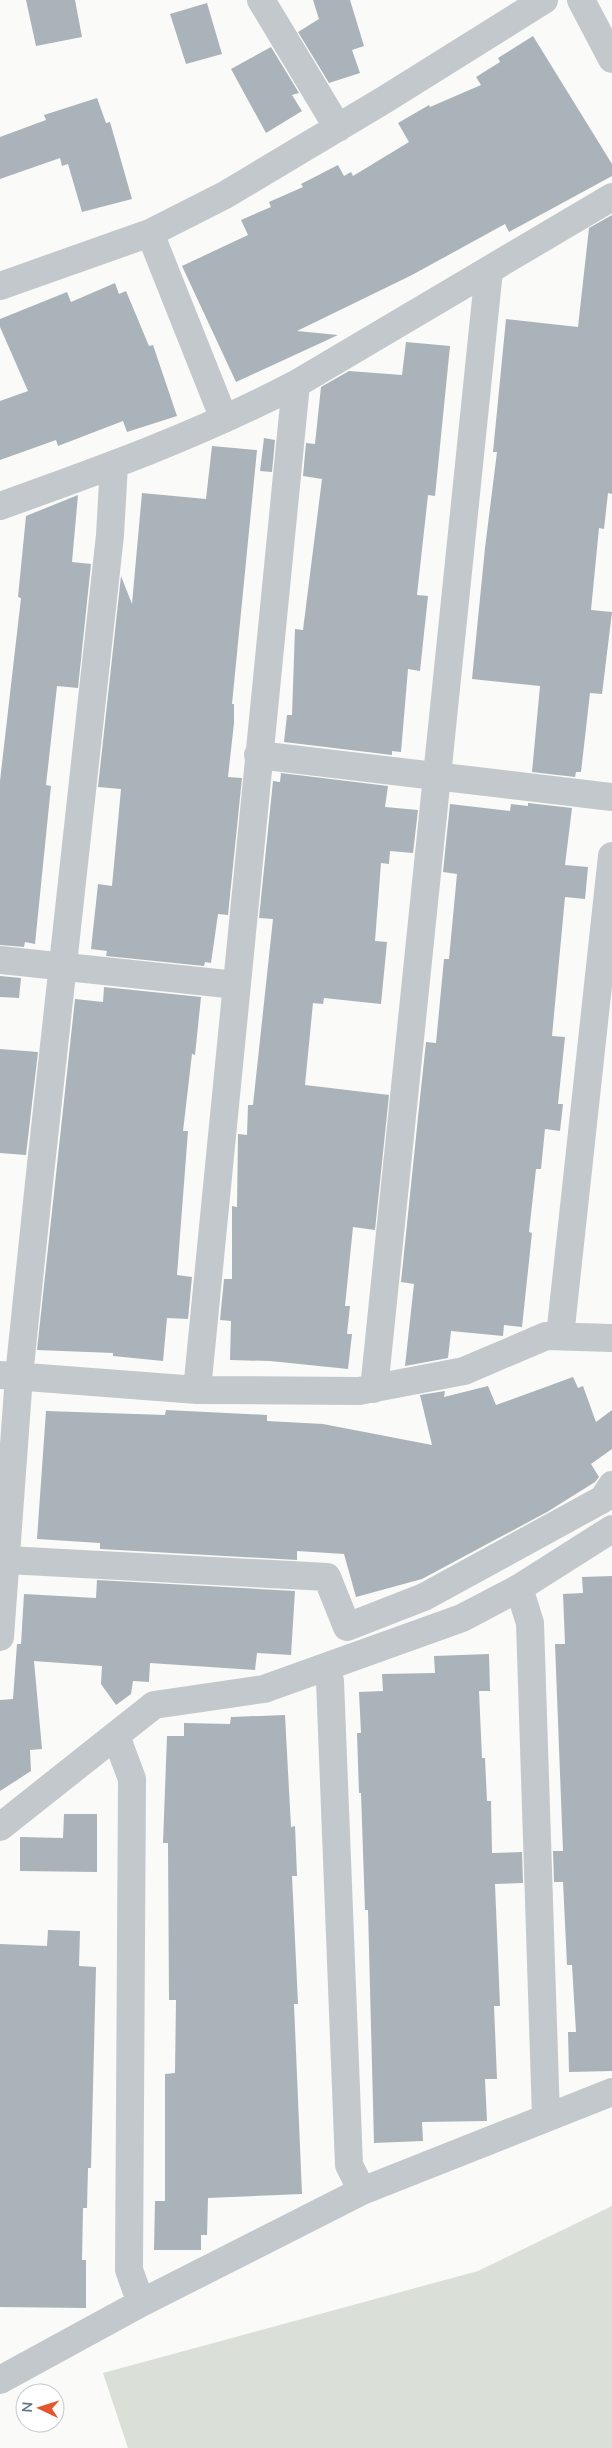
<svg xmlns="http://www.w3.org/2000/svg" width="612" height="2448" font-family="Mulish,sans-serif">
  <rect width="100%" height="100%" fill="#fafaf8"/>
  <path fill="#dadfd7" d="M612,2206V2448H128L103,2373L478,2271Z"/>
  <path fill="#aab3b9" d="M26,0H75L82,37L36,46Z
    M313,0H350L364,46L352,50L360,73L329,83L298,32L319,19Z
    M207,3L222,54L186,64L170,14Z
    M533,36L612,164V176L509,232L505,224L412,275L297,331L338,335L236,382L182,266L248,235L241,220L271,207L269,202L303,187L301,184L338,165L344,176L351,172L353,176L409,142L398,123L429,105L430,107L481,85L476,77L500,62L498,58Z
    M271,47L299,93L292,95L302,111L266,133L231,69Z
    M97,98L106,123L110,122L132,199L82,212L68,164L62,166L60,158L0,179V137L46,120L44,115Z
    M612,215V494L608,493L604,529L599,528L591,610L612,612L602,694L590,693L581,772H576L575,777L532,772L540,686L472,679L485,548L497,452H493L506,319L578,327L589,228Z
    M115,283L119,294L126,291L149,346L153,345L177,416L127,432L123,421L58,446L56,440L0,460V401L28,391L0,327V319L67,292L71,302Z
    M406,342L450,346L435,496L428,495L417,595L428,596L420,671L408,669L401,752L392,751V755L284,742L287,715H292L295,629L303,630L322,479L303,476L306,443L315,444L321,387L349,371L402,375Z
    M264,438L275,440L272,472L260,471Z
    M212,446L257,450L232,704H234V723L228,777L242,778L228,915L218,914L211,963L205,962L204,966L106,956L107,951L91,949L98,884L112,886L121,789L98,787L121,576L132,604L142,493L206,499Z
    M78,495L72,562L91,564L78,688L57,686L46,785L51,786L35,944L25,942L24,947L0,945V781L21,598L18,597L26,516Z
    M281,773L388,786L385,807L418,810L413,853L390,851L389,864L381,863L375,941L387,942L381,1004L324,998L323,1004L313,1003L305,1085L389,1095L375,1230L353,1227L345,1306H350L347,1334H352L348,1369L270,1361L230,1360L231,1321L220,1320L224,1279H232V1206L237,1207L238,1134L247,1135L248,1105H253L273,919L259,918L273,781L280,782Z
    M528,803L572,808L565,865L588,867L585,899L565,897L552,1036L565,1037L558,1104H563L560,1131L545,1129L541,1169H536L529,1232L532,1233L522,1327L504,1325L503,1336L451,1331L448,1358L405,1366L414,1284L401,1282L420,1098L426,1042L436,1043L444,959H449L457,874L443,872L450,804L510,811L511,804L528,806Z
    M0,976L21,978L19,998L0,997Z
    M104,987L201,997L195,1055L192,1054L183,1131H188L177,1275L192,1277L188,1319L167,1318L163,1361L113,1356V1353L37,1350L75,999L103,1002Z
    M0,1049L38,1052L26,1155L0,1153Z
    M573,1377L578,1388L583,1386L596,1422L612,1410V1449L591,1464L599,1477L595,1482L547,1512L422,1579L356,1597L344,1554L297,1551V1560L100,1549V1543L37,1539L46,1411L165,1415L166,1410L267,1415V1421L323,1424L432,1445L420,1395L445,1391L444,1397L488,1386L496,1405Z
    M612,1576V2071L569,2072L568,2032H576L572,1965H567L563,1882H554L553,1851H563L555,1644H565L563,1594L583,1593L582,1577Z
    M97,1580L295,1591L291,1655L257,1653L255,1670L150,1663L149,1682L133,1681L131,1694L116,1705L101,1684L102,1666L34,1661L42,1749L30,1750L31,1771L0,1791V1700L13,1699L17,1644H21L24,1594L96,1598Z
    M489,1654L490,1691H479L482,1758H485L487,1801H491L492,1853L522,1852L523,1883L495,1884L500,2006H494L497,2079H485L487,2121L422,2122L423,2141L374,2143L368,1910H365L361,1793H359L357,1733H361L359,1692L383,1691L382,1674L435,1673L434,1656Z
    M285,1715L291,1827L295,1826L297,1876H292L298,2004H294L302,2194L208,2198L207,2235H201V2250H154L155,2201H165V2074L175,2073L176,2000H169L168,1843H163L167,1736H184V1723L230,1724L231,1717Z
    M64,1814H97V1872L20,1871V1837L63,1838Z
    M48,1930L80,1931L79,1966L96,1967L91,2168H88L87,2208H83L82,2260H86V2308L0,2307V1944L47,1946Z"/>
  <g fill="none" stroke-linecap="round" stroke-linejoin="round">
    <path stroke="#c3c8cc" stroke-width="28" d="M261,0L338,128
      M581,0L612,59
      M150,233L224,419
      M0,286L150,233L225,195L384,100L544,0
      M0,506C101,470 201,434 296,384L612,197
      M258,755L612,797
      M0,960L236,985
      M560,1336L612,856
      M0,1375L197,1390L359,1391L464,1371L546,1336L612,1338
      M374,1389L489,270
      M197,1390L296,384
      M7,1560L327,1577L347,1627L424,1597L603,1499L612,1485
      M519,1588L530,1623L546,2117
      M0,1637L19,1376L39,1183L110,535L114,465
      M324,1668L330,1681L349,2165L362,2191
      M116,1736L132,1779L129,2270L141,2303
      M0,1827L154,1705L264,1689L462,1618L519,1588L612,1529
      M0,2380L141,2303L362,2191L612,2092"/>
  </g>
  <g transform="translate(40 2408) rotate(274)"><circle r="24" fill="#ffffff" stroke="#c1c8cd"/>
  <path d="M0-4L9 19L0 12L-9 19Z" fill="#e4572e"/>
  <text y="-8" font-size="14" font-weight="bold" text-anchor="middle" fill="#657683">N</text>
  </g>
</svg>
